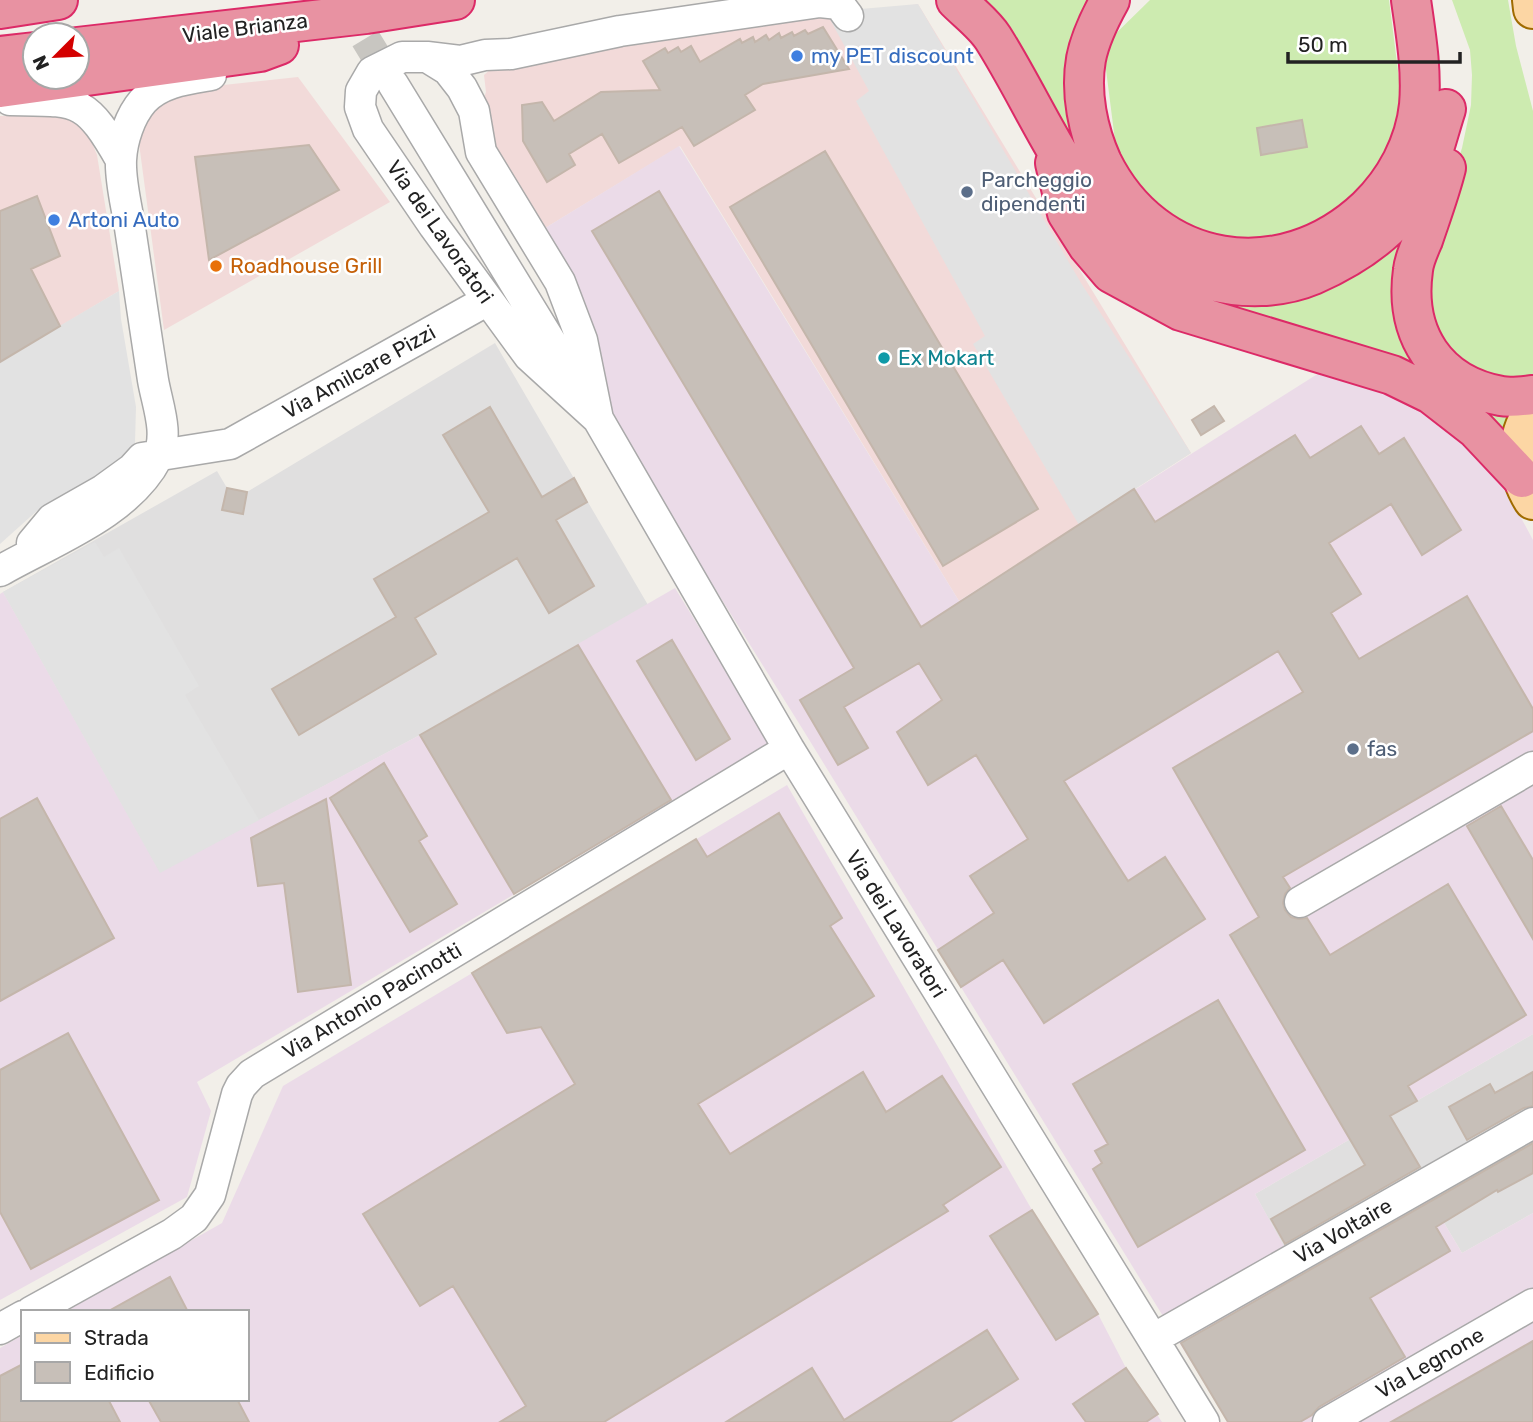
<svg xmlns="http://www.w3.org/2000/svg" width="1533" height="1422" font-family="Rubik,sans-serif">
  <rect width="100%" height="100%" fill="#f2efe9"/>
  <path fill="#e0dfdf" d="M495,343L648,605L420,735L160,873L3,592L217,471L227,488L247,492Z
    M1533,1034V1213L1462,1253L1425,1191L1289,1256L1255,1194Z"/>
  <path fill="#f2dad9" d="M918,4L1191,453L959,601L680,146L537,233L486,150L479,112L486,92L484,75L492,68L604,44L826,12L848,16Z
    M298,77L390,202L164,330L138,136L154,107L177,90Z
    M0,116H65L88,133L97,155L119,291L22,349L0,285Z"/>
  <path fill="#ebdbe8" d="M679,146L959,601L1327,368L1427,405L1493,466L1533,540V1034L1255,1194L1289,1255L1425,1191L1462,1253L1533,1213V1422H1228L805,733L588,385L537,233Z
    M675,588L770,743L197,1082L211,1111L187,1197L0,1300V594L3,592L160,872L420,735Z
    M787,785L1032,1210L1098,1314L1126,1368L1162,1422H0V1348L23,1335V1399H247V1312H65L222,1223L283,1086Z"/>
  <path fill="#cdebb0" d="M984,0H1094L1116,219Z
    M1150,0H1389L1404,118L1363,195L1273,244L1182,232L1118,164L1103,46Z
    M1452,0H1508L1516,46L1533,111V380L1514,385L1466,370L1429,325L1427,259L1462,148L1471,105L1472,75L1470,50Z
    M1399,235L1407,239L1395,302L1512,415L1504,437L1200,302Z"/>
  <path fill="#e2e2e2" d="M918,4L1081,283L1191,453L1079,525L973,344L985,336L856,101L869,91L826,12Z
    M119,291L121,319L136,407L135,443L107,471L39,509L0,544V361Z
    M95,542L104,557L119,548L199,686L185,695L259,820L160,873L3,592Z"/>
  <path fill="#c7bfb8" stroke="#c4b6ab" stroke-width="2" d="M823,27L849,69L763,84L745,95L755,110L694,146L682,127L619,163L602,134L569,154L575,165L547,182L523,141L522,105L542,102L554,121L601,92L660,90L643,61L665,48L668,53L678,47L681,52L691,46L700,62L740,39L742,43L753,37L755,42L766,35L769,40L779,33L781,38L792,32L794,36L805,30L808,34Z
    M1302,120L1307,147L1261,155L1257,128Z
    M309,145L339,190L209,260L195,157Z
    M825,151L1038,509L943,566L730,207Z
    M659,191L921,627L1134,489L1155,522L1295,435L1310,458L1361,426L1379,454L1404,438L1461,530L1422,555L1391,504L1329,543L1361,594L1331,613L1359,659L1467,596L1533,709V731L1283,877L1290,888L1285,894L1283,903L1285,910L1291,917L1299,919L1307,918L1330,955L1448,884L1526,1015L1408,1086L1417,1101L1390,1116L1420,1167L1285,1244L1271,1219L1365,1165L1230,935L1259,917L1173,768L1303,692L1278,651L1064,781L1128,881L1165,857L1205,919L1044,1023L1003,960L961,987L938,950L994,913L970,876L1028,839L976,755L928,785L897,732L942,700L919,663L844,707L868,748L838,765L800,700L854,668L592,231Z
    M37,196L60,256L31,269L60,326L0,362V211Z
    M1214,406L1224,421L1201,435L1192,420Z
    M490,407L542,497L574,478L587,502L556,520L594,586L549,613L517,558L415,618L436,654L299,735L272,689L396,617L374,579L489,512L443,435Z
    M227,488L247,492L243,514L222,510Z
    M672,640L730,739L696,760L637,661Z
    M578,645L671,800L514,894L420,735Z
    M384,763L427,836L419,841L457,904L410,932L330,798Z
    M37,798L114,938L0,1001V819Z
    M326,799L351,985L298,992L284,883L258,886L251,838Z
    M1501,806L1533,860V939L1467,826Z
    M779,813L842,918L830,926L874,996L698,1104L730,1154L863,1072L886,1112L942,1076L1001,1167L943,1205L948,1211L604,1422H500L526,1406L453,1286L420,1306L363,1214L575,1084L541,1027L507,1033L472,973L696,839L707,857Z
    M1218,1000L1305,1150L1138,1247L1093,1169L1102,1163L1095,1151L1108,1144L1073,1084Z
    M68,1033L159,1200L31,1269L0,1212V1070Z
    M1533,1072V1106L1524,1108L1467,1140L1449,1107L1490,1084L1495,1093Z
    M1533,1143V1173L1498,1192L1497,1190L1436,1227L1450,1251L1370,1298L1405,1357L1319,1407L1312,1415L1300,1422H1228L1181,1343Z
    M1032,1210L1098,1314L1056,1340L990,1236Z
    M170,1277L188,1312H107Z
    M987,1330L1018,1379L950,1422H726L812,1368L844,1420Z
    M1533,1341V1422H1391Z
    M23,1364V1399H108L120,1422H0V1376Z
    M1126,1368L1158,1414L1146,1422H1086L1073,1404Z
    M148,1399H237L249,1422H161Z"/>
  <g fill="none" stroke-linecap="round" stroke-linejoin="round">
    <path stroke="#c8c6c1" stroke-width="30" stroke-dasharray="30 15" stroke-linecap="butt" d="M342,0L393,84"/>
    <g stroke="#a9a9a9" stroke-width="33">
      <path id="minor" d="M402,57H427L448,70L462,88L474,111L481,152L560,282L582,340L598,419L529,356L434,226L368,129L360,107L361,91L372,72Z
        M427,57L460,61L485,55L511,54L620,31L820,2L839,4L848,16
        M393,84L598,419L789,749L1204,1422
        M10,100C79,101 85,97 121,160
        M32,543L52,519L103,490L132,469L142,458L230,444L488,300
        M0,571C52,541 128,514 157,458C170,435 157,404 153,380C145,330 138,279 130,228C127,207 120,182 121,160C122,140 130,116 143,101C160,82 187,79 211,75
        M1300,902L1533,767
        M31,1312L172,1234L194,1218L210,1195L237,1094L241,1086L252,1074L789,749
        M0,1329L23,1316
        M1153,1339L1533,1123
        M1328,1422L1533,1304"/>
    </g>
    <g stroke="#a06b00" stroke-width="42">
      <path id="major" d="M1532,0L1533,9
        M1533,412C1514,439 1516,473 1533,500"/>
    </g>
    <g stroke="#dc2a67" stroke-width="42">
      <path id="highway" d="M956,0C968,12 984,24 993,38C1053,133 1086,249 1208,280C1242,289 1280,289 1313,275C1356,256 1398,228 1420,185C1432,162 1438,133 1446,109
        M1110,0C1100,18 1090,38 1086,59C1080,93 1088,131 1102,162C1155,269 1281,289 1367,208C1395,181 1415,144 1419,105C1422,70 1416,35 1411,0
        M0,9L58,0
        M77,47L366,14L455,0
        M0,56L35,52
        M0,88L260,52L279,45
        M1055,163L1067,213L1088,246L1111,273L1181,311L1392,375L1431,394L1476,429L1522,478
        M1446,168C1440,192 1431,216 1423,240C1419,249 1414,260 1413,270C1404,334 1436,384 1501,396C1511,398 1523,396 1533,395"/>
    </g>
    <use href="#minor" stroke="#fff" stroke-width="30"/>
    <use href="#major" stroke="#fcd6a4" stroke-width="38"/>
    <use href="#highway" stroke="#e892a2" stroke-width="38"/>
  </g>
  <g fill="#3f7fe0" stroke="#fff" stroke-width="2.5">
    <circle cx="797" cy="56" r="7"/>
    <circle cx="54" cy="220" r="7"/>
  </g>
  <g fill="#5c6f8a" stroke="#fff" stroke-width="2.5">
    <circle cx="967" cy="192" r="7"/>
    <circle cx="1353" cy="749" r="7"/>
  </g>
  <circle fill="#e8710a" stroke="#fff" stroke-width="2.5" cx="216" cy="266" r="7"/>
  <circle fill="#0f9aa8" stroke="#fff" stroke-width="2.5" cx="884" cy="358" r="7"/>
  <g text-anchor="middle" stroke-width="5" stroke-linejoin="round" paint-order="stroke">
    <g font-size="21" fill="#222" stroke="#fff">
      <text transform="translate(245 28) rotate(-7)" y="7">Viale Brianza</text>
      <text transform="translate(440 232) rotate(55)" y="7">Via dei Lavoratori</text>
      <text transform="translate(359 372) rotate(-29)" y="7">Via Amilcare Pizzi</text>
      <text transform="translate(896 924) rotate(58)" y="7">Via dei Lavoratori</text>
      <text transform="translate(372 1001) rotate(-31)" y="7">Via Antonio Pacinotti</text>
      <text transform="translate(1343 1231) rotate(-30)" y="7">Via Voltaire</text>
      <text transform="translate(1430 1363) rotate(-30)" y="7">Via Legnone</text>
    </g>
    <g font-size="21" fill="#366cbe" stroke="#fff" text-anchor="start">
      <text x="811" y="63">my PET discount</text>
      <text x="68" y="227">Artoni Auto</text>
    </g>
    <g font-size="21" fill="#4e5e75" stroke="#fff" text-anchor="start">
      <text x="981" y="187">Parcheggio<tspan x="981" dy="24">dipendenti</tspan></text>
      <text x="1367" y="756">fas</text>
    </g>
    <g font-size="21" fill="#c56008" stroke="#fff" text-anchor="start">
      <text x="230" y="273">Roadhouse Grill</text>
    </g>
    <g font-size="21" fill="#0d838f" stroke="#fff" text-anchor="start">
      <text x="898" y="365">Ex Mokart</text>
    </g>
  </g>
  <rect x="21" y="1310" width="228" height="91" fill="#ffffff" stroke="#a7a7a7" stroke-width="2"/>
  <rect x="35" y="1333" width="35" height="10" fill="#fcd6a4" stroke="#a7a7a7" stroke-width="2"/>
  <text x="84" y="1345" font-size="21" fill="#222222">Strada</text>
  <rect x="35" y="1362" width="35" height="21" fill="#c7bfb8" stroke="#a7a7a7" stroke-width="2"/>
  <text x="84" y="1380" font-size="21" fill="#222222">Edificio</text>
  <g transform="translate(56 56) rotate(246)"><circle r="33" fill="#ffffff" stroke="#a7a7a7" stroke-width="2"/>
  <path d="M0-5L12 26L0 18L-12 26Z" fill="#d40000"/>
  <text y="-10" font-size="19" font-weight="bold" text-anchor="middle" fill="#222222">N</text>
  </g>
  <path d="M1288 52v10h172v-10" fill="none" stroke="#222222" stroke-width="3.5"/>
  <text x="1298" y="52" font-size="21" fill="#222222" stroke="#ffffff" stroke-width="5" paint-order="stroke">50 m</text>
</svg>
